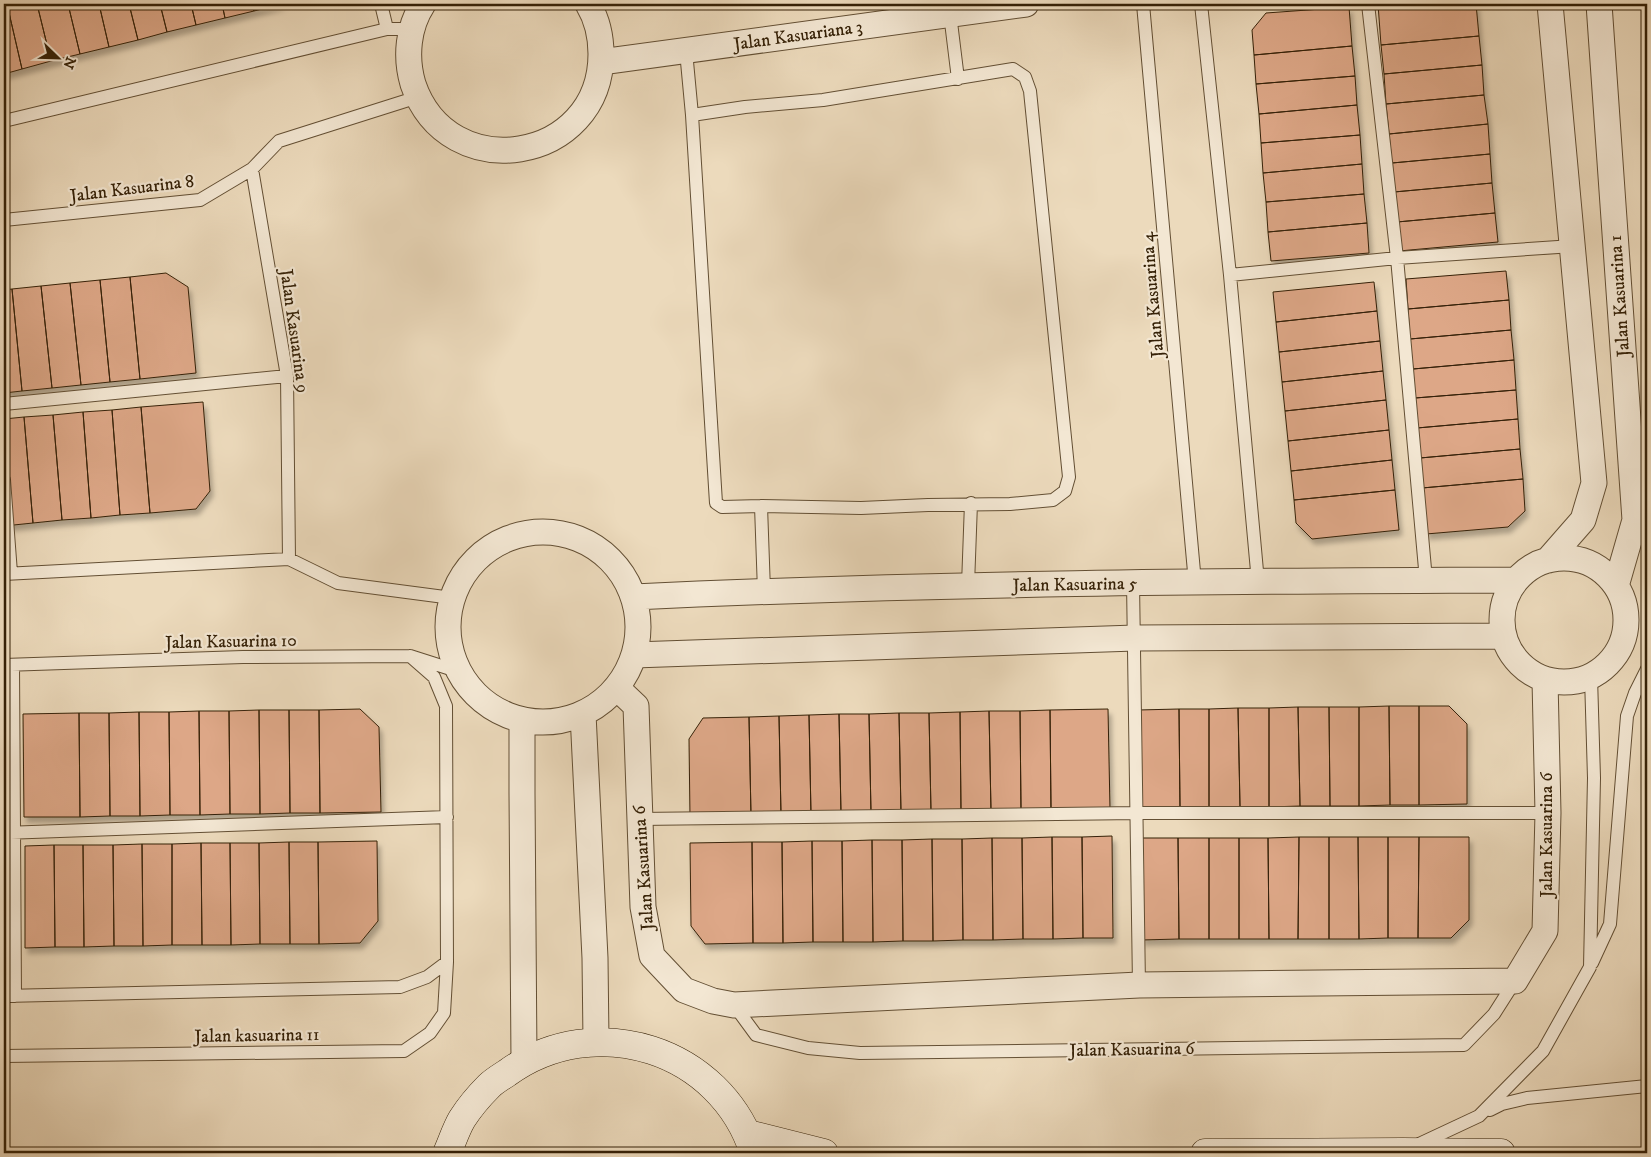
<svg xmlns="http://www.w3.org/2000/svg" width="1651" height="1157" font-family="'IM FELL DW Pica',serif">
  <defs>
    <filter id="shadow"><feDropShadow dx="3" dy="5.5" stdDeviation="2.5" flood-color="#0004"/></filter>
  </defs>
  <rect width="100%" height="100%" fill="#ecdabc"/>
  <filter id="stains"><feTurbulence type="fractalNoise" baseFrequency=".004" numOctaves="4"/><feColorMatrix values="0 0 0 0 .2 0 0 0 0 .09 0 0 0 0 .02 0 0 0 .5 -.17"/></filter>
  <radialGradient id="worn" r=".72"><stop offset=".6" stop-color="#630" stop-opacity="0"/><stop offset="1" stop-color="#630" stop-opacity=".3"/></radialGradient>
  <path fill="#dda787" stroke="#352107" filter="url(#shadow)" d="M4,4H7L22,69L4,74Z
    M7,4H37L51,61L22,69Z
    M37,4H68L80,54L51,61Z
    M68,4H99L109,47L80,54Z
    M99,4H129L138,40L109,47Z
    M129,4H160L167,32L138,40Z
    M160,4H191L196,25L167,32Z
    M191,4H222L225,18L196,25Z
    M222,4H252L254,11L225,18Z
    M252,4H282L254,11Z
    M1378,4H1476L1479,36L1381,45Z
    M1349,7L1352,46L1254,55L1252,30L1266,13Z
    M1479,36L1482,65L1384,74L1381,45Z
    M1352,46L1355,76L1256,84L1254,55Z
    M1482,65L1484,95L1386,104L1384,74Z
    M1355,76L1357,105L1259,114L1256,84Z
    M1484,95L1488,124L1389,134L1386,104Z
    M1357,105L1360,135L1261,143L1259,114Z
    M1488,124L1490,154L1392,163L1389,134Z
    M1360,135L1362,164L1263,173L1261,143Z
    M1490,154L1492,183L1394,192L1392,163Z
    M1362,164L1364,194L1266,202L1263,173Z
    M1492,183L1495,213L1397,222L1394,192Z
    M1364,194L1367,223L1268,232L1266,202Z
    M1495,213L1498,242L1399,251L1397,222Z
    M1367,223L1369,253L1271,261L1268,232Z
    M1506,271L1509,300L1408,309L1406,279Z
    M166,273L188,287L196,373L140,379L130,277Z
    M130,277L140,379L110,382L100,280Z
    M100,280L110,382L81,385L70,283Z
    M1374,282L1377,311L1276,322L1273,292Z
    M70,283L81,385L52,388L41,286Z
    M41,286L52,388L22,391L12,289Z
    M12,289L22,391L4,393V290Z
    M1509,300L1511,330L1410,339L1408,309Z
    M1377,311L1380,341L1279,352L1276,322Z
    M1511,330L1514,360L1413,369L1410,339Z
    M1380,341L1383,371L1282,382L1279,352Z
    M1514,360L1516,390L1415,398L1413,369Z
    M1383,371L1386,400L1285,411L1282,382Z
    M1516,390L1518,419L1417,428L1415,398Z
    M1386,400L1389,430L1288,441L1285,411Z
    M203,402L210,491L196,509L150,513L141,407Z
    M141,407L150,513L120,515L112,410Z
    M112,410L120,515L91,518L83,412Z
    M83,412L91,518L62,520L53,415Z
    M53,415L62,520L33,523L24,417Z
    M24,417L33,523L4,526V419Z
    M1518,419L1520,449L1420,458L1417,428Z
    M1389,430L1392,460L1291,471L1288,441Z
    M1520,449L1523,479L1422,488L1420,458Z
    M1392,460L1395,490L1294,500L1291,471Z
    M1523,479L1525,511L1508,527L1426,534L1422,488Z
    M1395,490L1399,530L1312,539L1296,523L1294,500Z
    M1389,706H1419V805H1390Z
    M1389,706L1390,805L1359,806V707Z
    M1419,706H1449L1467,724V804L1419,805Z
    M1298,707H1329L1330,806H1300Z
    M1298,707L1300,806L1269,807V708Z
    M1329,707H1359V806H1330Z
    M1238,708H1269V807H1240Z
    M1238,708L1240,807H1209V709Z
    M360,709L379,727L381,812L320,813L319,710Z
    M1108,709L1110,809L1051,810L1050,710Z
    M1179,709L1180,808H1139L1138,710Z
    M1179,709H1209V807L1180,808Z
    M259,710L260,814H230L229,711Z
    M259,710H289L290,813L260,814Z
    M289,710H319L320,813H290Z
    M1050,710L1051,810H1021L1020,711Z
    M199,711L200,815H170L169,712Z
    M199,711H229L230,814L200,815Z
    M989,711L991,811L961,812L960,712Z
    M989,711H1020L1021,810L991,811Z
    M139,712L140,816H110L109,713Z
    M139,712H169L170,815L140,816Z
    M960,712L961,812H931L929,713Z
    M79,713L80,817H24L23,714Z
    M79,713H109L110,816L80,817Z
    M899,713L901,813H871L869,714Z
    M899,713H929L931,812L901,813Z
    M839,714L841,814L811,815L809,715Z
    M839,714H869L871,813L841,814Z
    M809,715L811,815H781L779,716Z
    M779,716L781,815L751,816L749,717Z
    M749,717L751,816L690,817L689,739L703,718Z
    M1112,836L1113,938H1083L1082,837Z
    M1052,837H1082L1083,938L1053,939Z
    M1052,837L1053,939H1023L1022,838Z
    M1299,837H1329V939H1298Z
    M1299,837L1298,939H1269L1268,838Z
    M1329,837H1358L1359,939H1329Z
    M1358,837H1388V938L1359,939Z
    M1388,837H1419L1418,938H1388Z
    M1419,837H1469V920L1451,938H1418Z
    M992,838H1022L1023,939L993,940Z
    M992,838L993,940H963L962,839Z
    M1141,838H1178L1179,939L1141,940Z
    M1178,838H1209V939H1179Z
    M1209,838H1239V939H1209Z
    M1239,838H1268L1269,939H1239Z
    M932,839H962L963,940L933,941Z
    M932,839L933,941H903L902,840Z
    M872,840H902L903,941L873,942Z
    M872,840L873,942H843L842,841Z
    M377,841L378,921L360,943L319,944L318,842Z
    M812,841H842L843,942H813Z
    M812,841L813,942L783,943L782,842Z
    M289,842H318L319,944H290Z
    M289,842L290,944H260L259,843Z
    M752,842L753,943L705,944L691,926L690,843Z
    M752,842H782L783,943H753Z
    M201,843H230L231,945H202Z
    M201,843L202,945H172V844Z
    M230,843H259L260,944L231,945Z
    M142,844H172V945L143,946Z
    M142,844L143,946H114L113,845Z
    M54,845H83L84,947H55Z
    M54,845L55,947L25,948V846Z
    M83,845H113L114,946L84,947Z"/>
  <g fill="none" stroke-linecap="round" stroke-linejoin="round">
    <g stroke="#634f34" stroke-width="14">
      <path id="service" d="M381,4L387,29
        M1143,4L1195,583
        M1201,4L1230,275L1258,582
        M1368,4L1397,258L1426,580
        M950,14L958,79
        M686,51L692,115L716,503L722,507L761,506L861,508L928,505L1010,504L1053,500L1065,491L1069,477L1030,91L1025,77L1013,69L823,100L745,107L692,115
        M4,121L387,29H412
        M252,169L287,376L289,559
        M4,220L200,200L252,169L279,141L418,97
        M1230,275L1397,258L1573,246
        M4,404L287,376
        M4,480L11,573
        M761,506L764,591
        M4,574L289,559L338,583L452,598
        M1133,583L1139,985
        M968,585L971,503
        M4,665L243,657L410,656L457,671
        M13,665L15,996
        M639,819L1137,813H1548
        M4,833L447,817
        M1592,963L1610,924L1627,716L1635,693L1647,669
        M4,996L400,987L427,977L447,962
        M734,1005L756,1035L808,1048L860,1053L1464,1045L1494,1014L1515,981
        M4,1056L404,1051L430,1033L444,1013L447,962L446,706L434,677L410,656
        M1490,1110L1502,1104L1527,1098L1647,1086
        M1417,1145L1479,1116L1543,1051L1590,967L1594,778L1591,677"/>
    </g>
    <g stroke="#634f34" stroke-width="27">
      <path id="minor" d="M423,4C408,27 405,57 413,84C448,188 601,163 601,54C601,37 597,19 588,4
        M1599,4L1635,520L1616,586
        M601,62L1026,4
        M448 627a95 95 0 1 1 190 0a95 95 0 1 1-190 0Z
        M1502 620a62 62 0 1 1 124 0a62 62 0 1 1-124 0Z
        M1548,560L1583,520L1594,483L1550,4
        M634,597C928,583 1222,581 1516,580
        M634,655L1135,638L1503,636
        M617,688L636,706L643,907L652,956L684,990L713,1001L734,1005L1139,985L1515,981L1545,931L1548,813L1545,680
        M583,714L595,958L596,1041
        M522,721V793L524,1061"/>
    </g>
    <g stroke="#352107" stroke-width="29">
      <path id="secondary" d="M748,1134L824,1153
        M447,1153C452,1142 456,1129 462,1119C469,1108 480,1095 489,1086C494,1081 501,1077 507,1073C595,1009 721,1049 754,1153
        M1205,1153L1403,1152L1501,1153"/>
    </g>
    <use href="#service" stroke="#f3e7d3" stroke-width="12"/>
    <use href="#minor" stroke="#f3e7d3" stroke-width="25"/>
    <use href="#secondary" stroke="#f3e7d3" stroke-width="28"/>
  </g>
  <g text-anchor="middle" stroke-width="4.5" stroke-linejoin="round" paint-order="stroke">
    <g font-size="18" fill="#352107" stroke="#f3e7d3">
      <text transform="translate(798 35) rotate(-8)" y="6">Jalan Kasuariana 3</text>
      <text transform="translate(132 188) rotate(-7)" y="6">Jalan Kasuarina 8</text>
      <text transform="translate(1152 295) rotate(-95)" y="6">Jalan Kasuarina 4</text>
      <text transform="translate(1619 296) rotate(-94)" y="6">Jalan Kasuarina 1</text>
      <text transform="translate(295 331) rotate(82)" y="6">Jalan Kasuarina 9</text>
      <text transform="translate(1075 584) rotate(-1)" y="6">Jalan Kasuarina 5</text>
      <text transform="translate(231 641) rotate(-1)" y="6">Jalan Kasuarina 10</text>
      <text transform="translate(1546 835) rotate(-90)" y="6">Jalan Kasuarina 6</text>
      <text transform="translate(643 868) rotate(-94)" y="6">Jalan Kasuarina 6</text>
      <text transform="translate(257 1035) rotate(-1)" y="6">Jalan kasuarina 11</text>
      <text transform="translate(1132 1049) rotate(-1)" y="6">Jalan Kasuarina 6</text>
    </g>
  </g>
  <rect width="1651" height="1157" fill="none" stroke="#ecdabc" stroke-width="20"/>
  <rect x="5" y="5" width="1641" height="1147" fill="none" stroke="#352107" stroke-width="2.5"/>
  <rect x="10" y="10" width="1631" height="1137" fill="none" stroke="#352107"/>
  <g transform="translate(58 58) rotate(113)" stroke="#f3e7d3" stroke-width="4" paint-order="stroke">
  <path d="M0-4L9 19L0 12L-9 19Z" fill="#352107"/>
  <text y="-8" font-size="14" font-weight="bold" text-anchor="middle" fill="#352107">N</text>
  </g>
  <rect width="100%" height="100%" filter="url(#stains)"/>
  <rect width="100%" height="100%" fill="url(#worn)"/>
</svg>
